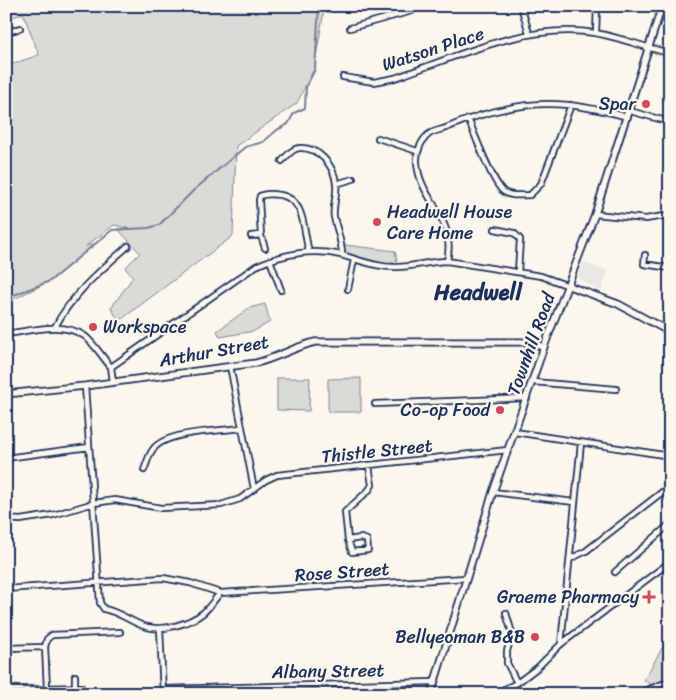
<svg xmlns="http://www.w3.org/2000/svg" width="676" height="700" font-family="Sriracha,sans-serif">
  <rect width="100%" height="100%" fill="#fbf7ec"/>
  <filter id="ink" filterUnits="userSpaceOnUse"><feTurbulence type="fractalNoise" baseFrequency=".02" numOctaves="2"/><feDisplacementMap in="SourceGraphic" scale="10" xChannelSelector="R" yChannelSelector="G"/><feConvolveMatrix kernelMatrix="1 2 1 2 8 2 1 2 1" color-interpolation-filters="sRGB"/></filter>
  <g filter="url(#ink)">
    <path fill="#eae8e2" d="M583,262L608,271L601,291L580,280L578,274Z
      M304,685V694H210V688Z"/>
    <path fill="#dadad7" stroke="#7a849a" d="M7,6H322L324,10L314,69L297,103L236,146L233,236L119,321L111,308L133,277L125,268L140,253L118,229L127,228L114,225L86,246L94,244L50,281L6,303V66L39,55L23,13L11,18Z
      M345,245L395,251L397,260L390,264L347,255L344,252Z
      M265,304L270,322L254,331L220,337L217,331L249,308Z
      M277,378H310L309,411L277,410Z
      M361,378V412H328V379Z
      M670,642V679L652,686L644,680L662,648Z"/>
    <g fill="none" stroke-linecap="round" stroke-linejoin="round">
      <path stroke="#747e96" stroke-width="2" d="M6,298L50,281L112,230L148,228L159,225L194,190L245,147L263,142L277,130L288,124L294,113L305,108L306,87L315,69L319,6"/>
      <g stroke="#1b2f5e" stroke-width="8">
        <path id="minor" d="M521,6L529,33
          M350,28L412,11L415,6
          M6,33L20,28
          M596,33L597,6
          M343,77L374,82L395,78C459,56 527,22 595,33C620,37 645,48 670,53
          M630,111L670,122
          M468,119C475,134 492,183 504,192C511,197 522,195 530,195L541,184L571,105
          M378,138L417,151
          M282,161C287,156 292,148 300,148C319,147 334,166 336,183C338,194 332,206 334,217C337,231 342,241 342,255
          M336,184L353,179
          M595,214L646,219L670,215
          M495,229L514,233L520,239L518,272
          M251,236L261,235
          M265,248L261,236L259,200L260,196C267,193 273,194 280,195C306,199 303,231 309,252
          M645,255L644,264L670,268
          M270,260L281,290
          M447,261C457,217 419,200 417,162C416,153 421,141 428,135C432,131 441,130 446,128C479,114 513,104 549,104C576,104 602,110 628,117
          M348,289L354,260
          M55,327C72,294 101,270 128,246
          M6,334C31,331 63,320 86,337C95,345 103,358 111,367
          M230,366L254,489
          M113,382L111,367L256,266C282,254 313,248 341,255C360,260 378,268 397,267C414,267 430,261 447,261L541,276L569,286
          M533,382L616,389
          M85,386L100,603L104,609C120,612 132,623 147,627C164,631 189,624 203,613C209,608 215,599 220,593
          M375,404L527,398
          M515,432L670,456
          M6,458L89,447
          M144,470C147,463 149,453 154,448C169,431 219,431 242,428
          M493,492L574,502
          M662,492L670,500
          M6,519L20,520L53,515L94,503L115,500L161,508L221,505L240,499L266,480L277,475L508,450
          M348,540L352,552L368,550L367,540L361,538L348,540L345,512L369,490L372,485L369,466
          M570,559L586,551L670,486
          M615,572L670,524
          M6,589L163,578L190,583L220,593L466,578
          M506,613L512,633L507,651V663L517,683
          M160,628L163,694
          M561,644L581,443
          M45,647L47,639L52,635L120,632
          M6,648L45,647L47,688
          M75,676V687
          M6,689L81,687
          M163,689L434,682
          M494,694L517,683L537,668L561,644L670,562
          M637,694L670,681"/>
      </g>
      <g stroke="#1b2f5e" stroke-width="9">
        <path id="tertiary" d="M569,286L618,304L670,332
          M6,394L85,386L256,363C277,358 294,347 315,342H525L544,347
          M431,694L493,492L544,347L595,214L662,6"/>
      </g>
      <use href="#minor" stroke="#fbf7ec" stroke-width="4.5"/>
      <use href="#tertiary" stroke="#fbf7ec" stroke-width="5.5"/>
    </g>
  </g>
  <g fill="#d1495b" stroke="#fbf7ec" stroke-width="2">
    <circle cx="646" cy="104" r="5"/>
    <circle cx="377" cy="222" r="5"/>
    <circle cx="93" cy="327" r="5"/>
    <circle cx="500" cy="410" r="5"/>
    <path d="M646.5 589.5h5v5h5v5h-5v5h-5v-5h-5v-5h5z"/>
    <circle cx="535" cy="637" r="5"/>
  </g>
  <g text-anchor="middle" stroke-width="4.5" stroke-linejoin="round" paint-order="stroke">
    <g font-size="18" fill="#1b2f5e" stroke="#fbf7ec">
      <text transform="translate(433 49) rotate(-18)" y="6">Watson Place</text>
      <text transform="translate(531 344) rotate(-70)" y="6">Townhill Road</text>
      <text transform="translate(214 351) rotate(-10)" y="6">Arthur Street</text>
      <text transform="translate(377 451) rotate(-6)" y="6">Thistle Street</text>
      <text transform="translate(342 572) rotate(-4)" y="6">Rose Street</text>
      <text transform="translate(328 671) rotate(-1)" y="6">Albany Street</text>
    </g>
    <g font-size="18" fill="#1b2f5e" stroke="#fbf7ec" text-anchor="end">
      <text x="636" y="110">Spar</text>
      <text x="387" y="218" text-anchor="start">Headwell House<tspan x="387" dy="21">Care Home</tspan></text>
      <text x="103" y="333" text-anchor="start">Workspace</text>
      <text x="490" y="416">Co-op Food</text>
      <text x="639" y="603">Graeme Pharmacy</text>
      <text x="525" y="643">Bellyeoman B&amp;B</text>
    </g>
    <g font-size="22" font-weight="bold" fill="#1b2f5e" stroke="#fbf7ec">
      <text x="478" y="300">Headwell</text>
    </g>
  </g>
  <rect width="676" height="700" fill="none" stroke="#fbf7ec" stroke-width="25"/>
  <rect x="12" y="12" width="651" height="675" fill="none" stroke="#1b2f5e" stroke-width="2" filter="url(#ink)"/>
</svg>
